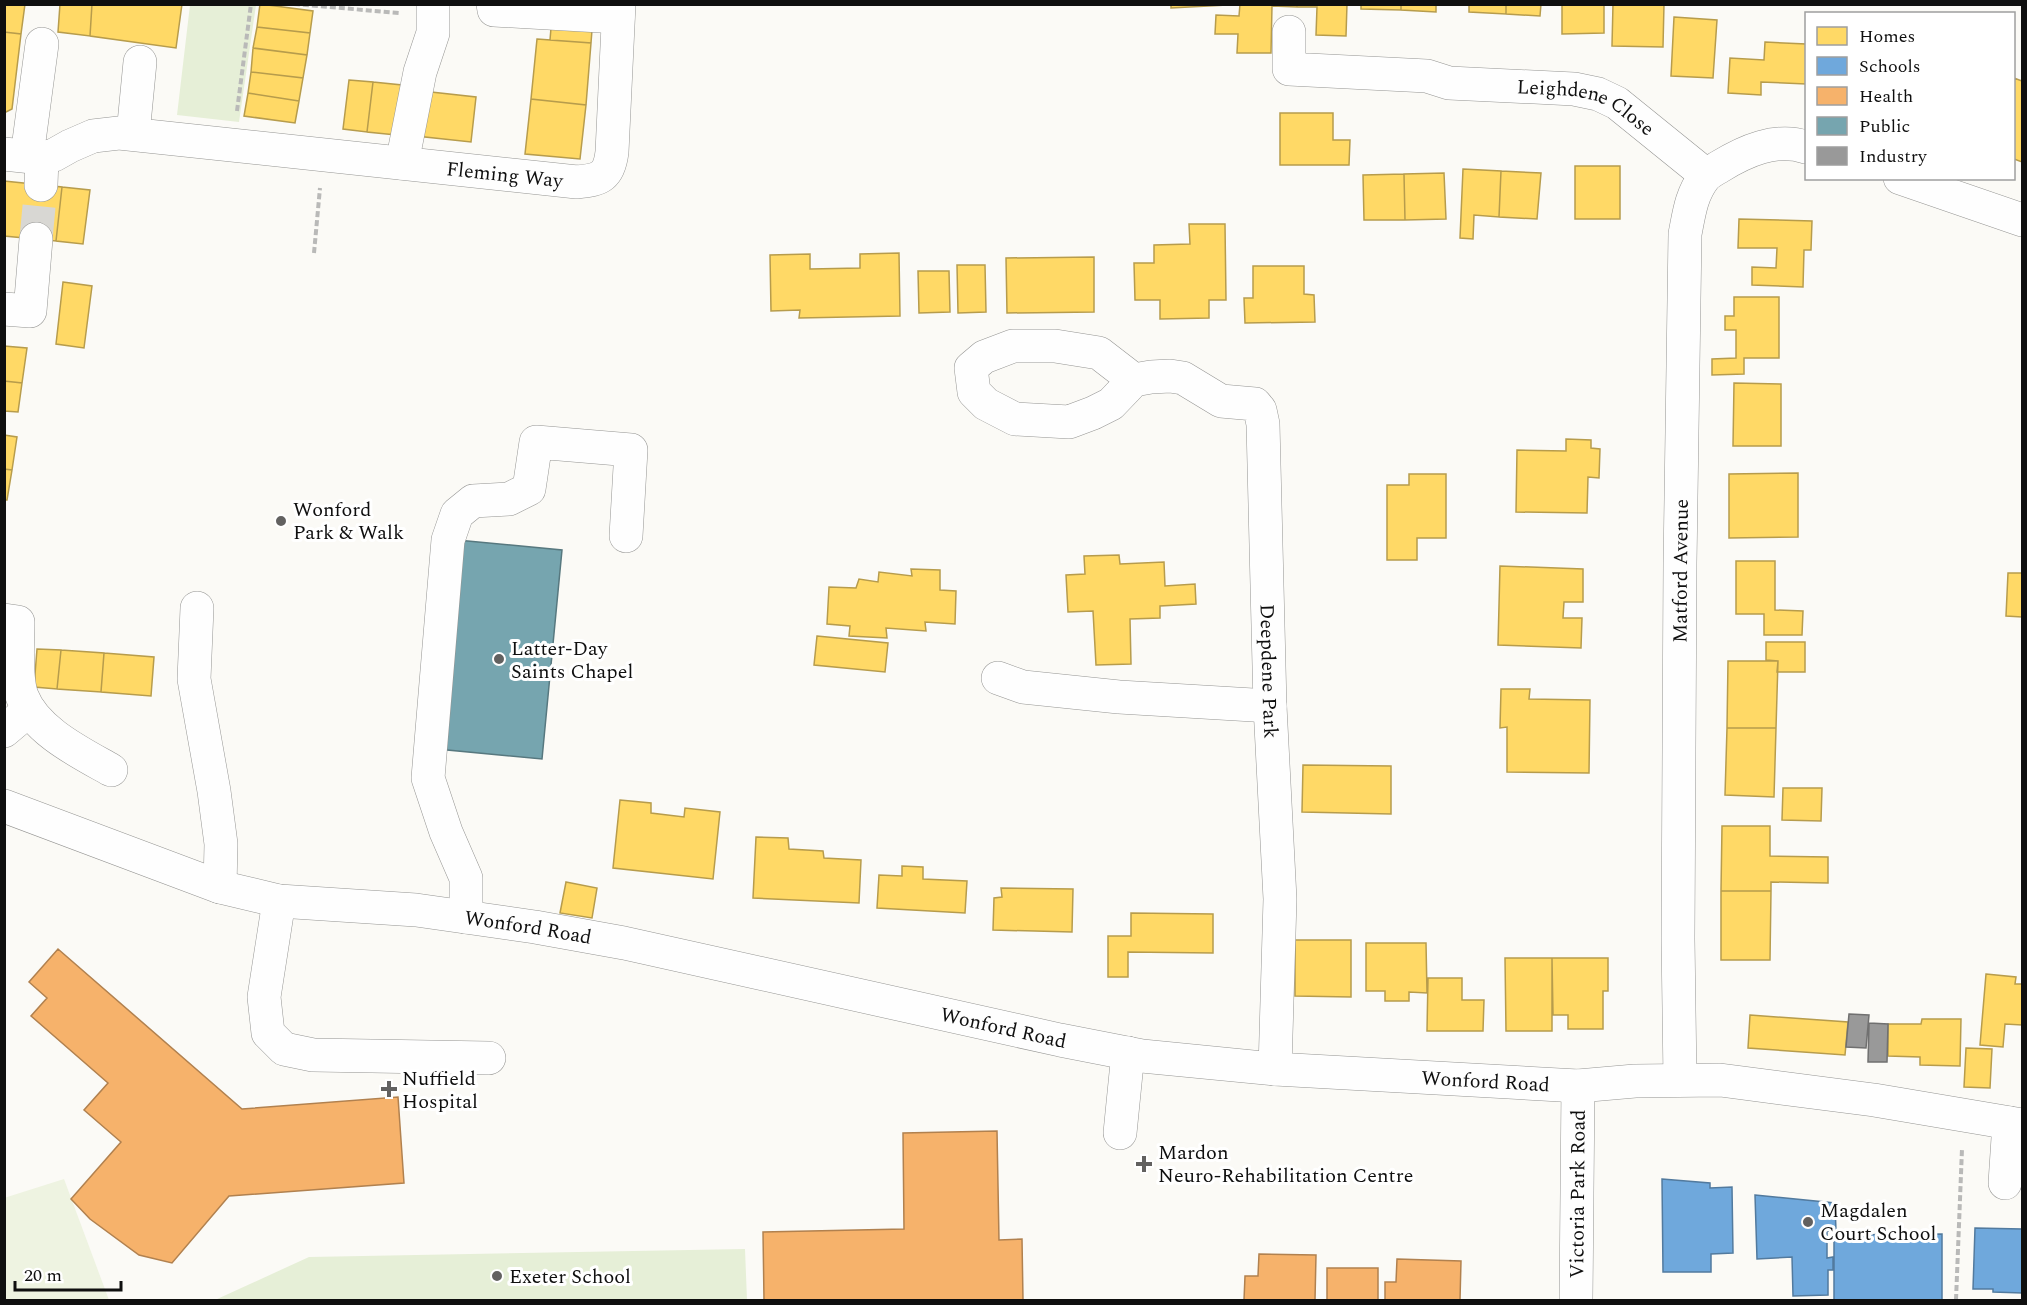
<svg xmlns="http://www.w3.org/2000/svg" width="2027" height="1305" font-family="Spectral,serif">
  <rect width="100%" height="100%" fill="#fbfaf6"/>
  <path fill="#e6efd7" d="M190,5H256L239,122L177,115Z
    M745,1249L747,1300H215L309,1257Z"/>
  <path fill="#eef3e1" d="M64,1179L109,1300H5L4,1198Z"/>
  <path fill="#ffd966" stroke="#b79c4c" stroke-width="1.5" d="M4,4H25L21,34L4,32Z
    M60,4H92L90,36L58,32Z
    M92,4H182L176,48L90,36Z
    M260,4L313,11L310,33L257,27Z
    M553,4H594L591,43L550,40Z
    M1171,4H1227V5L1171,8Z
    M1240,4H1297V7L1272,6L1271,53H1237L1238,34H1215L1216,15L1239,16Z
    M1297,4H1347L1346,36L1316,35L1317,7H1297Z
    M1361,4H1401V10L1361,9Z
    M1401,4H1436V12L1401,10Z
    M1469,4H1506V14L1469,12Z
    M1506,4H1541L1540,16L1506,14Z
    M1562,4H1604V33L1562,34Z
    M1613,4H1664L1663,47L1612,46Z
    M1674,17L1717,20L1713,78L1671,76Z
    M257,27L310,33L307,55L253,48Z
    M4,32L21,34L12,109L4,113Z
    M537,39L591,43L586,105L531,99Z
    M1765,42L1806,44V84L1761,82V95L1728,93L1730,58L1764,60Z
    M253,48L307,55L303,78L251,72Z
    M251,72L303,78L299,101L248,93Z
    M2014,78L2022,81V162L2014,159Z
    M349,80L373,82L367,132L343,129Z
    M373,82L402,85L396,135L367,132Z
    M422,91L476,97L471,142L416,136Z
    M248,93L299,101L295,123L244,116Z
    M531,99L586,105L580,159L525,154Z
    M1280,113H1333V140H1350L1349,165H1280Z
    M1575,166H1620V219H1575Z
    M1463,169L1501,171L1499,217L1474,215L1473,239L1460,238Z
    M1501,171L1541,173L1537,219L1499,217Z
    M1444,173L1446,219L1405,220L1404,174Z
    M1404,174L1405,220H1364L1363,175Z
    M4,181L62,187L56,241L4,236Z
    M62,187L90,190L83,244L56,241Z
    M1739,219L1812,221L1811,250H1804L1803,287L1752,285V267L1776,268L1777,248H1738Z
    M1189,224H1225L1226,300H1209V318L1160,319V300H1135L1134,263H1154V245L1190,244Z
    M899,253L900,316L799,318L800,310L771,311L770,255L810,254V269L860,268V254Z
    M1094,257V312L1007,313L1006,258Z
    M957,265H985L986,312L958,313Z
    M1253,266H1304V294L1314,295L1315,322L1245,323L1244,298H1253Z
    M918,271H949L950,312L919,313Z
    M63,282L92,286L84,348L56,344Z
    M1734,297H1779V358H1744V374L1712,375V359L1736,358V330H1725V316H1734Z
    M4,346L27,348L22,383L4,381Z
    M4,381L22,383L18,412L4,411Z
    M1734,383L1781,384V446H1733Z
    M4,435L17,437L12,470L4,469Z
    M1566,439L1591,440V448L1600,449L1599,478L1588,477L1587,513L1516,512L1517,450L1566,451Z
    M4,469L12,470L7,500H4Z
    M1798,473V537L1729,538V474Z
    M1409,474H1446V538H1417V560H1387V485H1409Z
    M1119,555L1120,564L1164,562L1165,586L1195,584L1196,604L1160,606V618L1130,619L1131,664L1096,665L1093,611L1068,612L1066,575L1085,574L1084,556Z
    M1736,561H1775V610L1803,611L1802,635H1764V614H1736Z
    M1500,566L1583,569V602H1564L1563,618H1582L1581,648L1498,645Z
    M911,569L940,570V590L956,591L955,624L925,622L926,631L886,628L887,638L849,636L850,626L827,624L829,587L856,588L859,579L878,582L879,572L912,576Z
    M2008,573H2022V617L2006,616Z
    M817,636L888,643L885,672L814,665Z
    M1766,642H1805V672H1777L1778,661L1766,660Z
    M37,649L61,650L57,689L34,687Z
    M61,650L104,653L101,692L57,689Z
    M104,653L154,657L151,696L101,692Z
    M1728,661H1778L1776,728H1727Z
    M1501,689H1530L1529,699L1590,700L1589,773L1507,772V727L1500,728Z
    M1727,728H1776L1774,797L1725,795Z
    M1303,765L1391,766V814L1302,812Z
    M1783,788H1822L1821,821L1782,820Z
    M620,800L651,803V813L684,817L685,808L720,812L713,879L613,868Z
    M1722,826H1770V856L1828,857V883L1771,882V891H1721Z
    M756,837L788,838L789,849L823,851L824,858L861,860L859,903L753,898Z
    M902,866L923,867V879L967,881L965,913L877,908L879,875L902,876Z
    M566,882L597,888L592,918L560,913Z
    M1001,888L1073,889L1072,932L993,930L994,898L1002,897Z
    M1721,891H1771L1770,960H1721Z
    M1131,913L1213,914V953L1128,952V977H1108V936H1131Z
    M1295,940H1351V997L1295,996Z
    M1366,943H1426L1427,993L1409,992V1001H1385V991H1366Z
    M1505,958H1552V1031H1506Z
    M1552,958H1608V991H1603V1029H1568V1015H1553Z
    M1986,974L2016,977L2015,984H2022V1025L2005,1024L2003,1047L1980,1045Z
    M1428,978H1462V1000H1484L1483,1031H1427Z
    M1750,1015L1848,1022L1845,1055L1748,1048Z
    M1922,1019H1961L1960,1066L1920,1065V1057L1888,1056V1024H1921Z
    M1966,1048L1992,1049L1990,1088L1964,1087Z"/>
  <path fill="#6fa8dc" stroke="#527a9e" stroke-width="1.5" d="M1662,1179L1710,1183V1188L1732,1187L1733,1253L1711,1254V1272H1663Z
    M1755,1195L1835,1203L1836,1231H1827V1258L1833,1257V1270H1828V1295L1793,1296L1792,1257L1757,1259Z
    M1975,1228L2022,1229V1293L1993,1292V1289H1973Z
    M1942,1234V1300H1834V1235Z"/>
  <path fill="#f6b26b" stroke="#b1814f" stroke-width="1.5" d="M58,949L242,1109L398,1097L404,1183L229,1196L172,1263L139,1255L90,1219L71,1199L121,1142L84,1110L108,1083L31,1016L47,998L29,982Z
    M997,1131L999,1240L1022,1239L1023,1300H764L763,1232L904,1229L903,1133Z
    M1259,1254L1316,1255L1315,1300H1244L1245,1276H1258Z
    M1397,1259L1461,1261L1460,1300H1385V1282H1396Z
    M1327,1268H1378V1300H1327Z"/>
  <path fill="#76a5af" stroke="#57787f" stroke-width="1.5" d="M457,540L562,550L542,759L437,749Z"/>
  <path fill="#999" stroke="#707070" stroke-width="1.5" d="M1849,1014L1869,1015L1866,1048L1846,1047Z
    M1869,1023L1888,1024L1887,1062H1868Z"/>
  <g fill="none" stroke-linecap="round" stroke-linejoin="round">
    <path stroke="#d8d7d3" stroke-width="33" stroke-dasharray="33 16" stroke-linecap="butt" d="M36,239L41,185"/>
    <g stroke="#959593" stroke-width="34">
      <g id="minor">
        <path d="M493,4L494,10L618,17"/>
        <path id="s1" d="M1289,32V69L1427,76L1449,83L1574,89L1598,94L1617,103L1706,175"/>
        <path d="M133,134L140,62"/>
        <path id="s2" d="M4,154L42,158L54,155L70,146L93,136L119,133L577,182C601,180 609,176 612,152L619,4"/>
        <path d="M27,156L42,44"/>
        <path d="M402,163L420,72L433,33V4"/>
        <path d="M1900,178L2022,220"/>
        <path d="M41,185L42,158"/>
        <path d="M4,309L30,311L36,239"/>
        <path id="s3" d="M1134,380L1099,353L1055,346H1013L984,357L971,368L974,392L986,404L1015,419L1069,422L1093,413L1111,404L1134,380L1151,377L1170,376L1183,378L1221,401L1255,404L1260,410L1263,424L1270,706L1280,899L1275,1069"/>
        <path d="M197,608L194,679L214,791L221,844L220,887"/>
        <path d="M4,620L18,622C18,642 15,678 22,696C35,731 81,753 111,770"/>
        <path d="M998,678L1023,687L1119,697L1270,706"/>
        <path d="M4,731L29,710"/>
        <path id="s4" d="M4,806L220,887L279,901L416,910L535,927L624,943L1060,1040L1142,1056L1275,1069L1578,1086L1635,1081L1720,1080L1874,1100L2022,1125"/>
        <path d="M279,901L264,997L268,1033L284,1049L313,1055L489,1058"/>
        <path d="M466,917V878L446,832L428,778L448,540L457,514L473,501L509,499L529,489L536,442L631,450L626,536"/>
        <path id="s5" d="M1680,1079L1678,939L1680,564L1685,234C1689,214 1691,195 1704,178C1708,173 1714,170 1719,167C1745,151 1776,137 1806,147"/>
        <path d="M1120,1133L1128,1053"/>
        <path d="M2005,1183L2009,1123"/>
        <path id="s6" d="M1576,1300L1578,1086"/>
      </g>
    </g>
    <path stroke="#b9b9b8" stroke-width="4" stroke-dasharray="6 3" stroke-linecap="butt" d="M294,4L399,13
      M237,111L251,4
      M314,253L320,188
      M1956,1300L1962,1149"/>
    <use href="#minor" stroke="#fefefe" stroke-width="33"/>
  </g>
  <g fill="#626160" stroke="#fff" stroke-width="2">
    <circle cx="281" cy="521" r="6"/>
    <circle cx="499" cy="659" r="6"/>
    <path d="M386 1080h6v6h6v6h-6v6h-6v-6h-6v-6h6z"/>
    <path d="M1141 1155h6v6h6v6h-6v6h-6v-6h-6v-6h6z"/>
    <circle cx="1808" cy="1222" r="6"/>
    <circle cx="497" cy="1276" r="6"/>
  </g>
  <g text-anchor="middle" stroke-width="6" stroke-linejoin="round" paint-order="stroke">
    <g font-size="20" fill="#0f0f0f" stroke="#fff">
      <text dy="7" stroke="none"><textPath href="#s1" startOffset="340">Leighdene Close</textPath></text>
      <text dy="7" stroke="none"><textPath href="#s2" startOffset="508">Fleming Way</textPath></text>
      <text dy="7" stroke="none"><textPath href="#s5" startOffset="508">Matford Avenue</textPath></text>
      <text dy="7" stroke="none"><textPath href="#s3" startOffset="783">Deepdene Park</textPath></text>
      <text dy="7" stroke="none"><textPath href="#s4" startOffset="542">Wonford Road</textPath></text>
      <text dy="7" stroke="none"><textPath href="#s4" startOffset="1028">Wonford Road</textPath></text>
      <text dy="7" stroke="none"><textPath href="#s4" startOffset="1514">Wonford Road</textPath></text>
      <text dy="7" stroke="none"><textPath href="#s6" startOffset="106">Victoria Park Road</textPath></text>
    </g>
    <g font-size="20" fill="#0f0f0f" stroke="#fff" text-anchor="start">
      <text x="293" y="516">Wonford<tspan x="293" dy="23">Park &amp; Walk</tspan></text>
      <text x="511" y="655">Latter-Day<tspan x="511" dy="23">Saints Chapel</tspan></text>
      <text x="402" y="1085">Nuffield<tspan x="402" dy="23">Hospital</tspan></text>
      <text x="1158" y="1159">Mardon<tspan x="1158" dy="23">Neuro-Rehabilitation Centre</tspan></text>
      <text x="1820" y="1217">Magdalen<tspan x="1820" dy="23">Court School</tspan></text>
      <text x="509" y="1283">Exeter School</text>
    </g>
  </g>
  <rect width="2027" height="1305" fill="none" stroke="#0f0f0f" stroke-width="12"/>
  <rect x="1805" y="12" width="210" height="168" fill="#ffffff" stroke="#9f9f9f" stroke-width="1.5"/>
  <rect x="1817" y="27" width="30" height="18" fill="#ffd966" stroke="#9f9f9f" stroke-width="1.5"/>
  <text x="1859" y="42" font-size="18" fill="#0f0f0f">Homes</text>
  <rect x="1817" y="57" width="30" height="18" fill="#6fa8dc" stroke="#9f9f9f" stroke-width="1.5"/>
  <text x="1859" y="72" font-size="18" fill="#0f0f0f">Schools</text>
  <rect x="1817" y="87" width="30" height="18" fill="#f6b26b" stroke="#9f9f9f" stroke-width="1.5"/>
  <text x="1859" y="102" font-size="18" fill="#0f0f0f">Health</text>
  <rect x="1817" y="117" width="30" height="18" fill="#76a5af" stroke="#9f9f9f" stroke-width="1.5"/>
  <text x="1859" y="132" font-size="18" fill="#0f0f0f">Public</text>
  <rect x="1817" y="147" width="30" height="18" fill="#999999" stroke="#9f9f9f" stroke-width="1.5"/>
  <text x="1859" y="162" font-size="18" fill="#0f0f0f">Industry</text>
  <path d="M15 1281v9h106v-9" fill="none" stroke="#0f0f0f" stroke-width="3"/>
  <text x="24" y="1281" font-size="18" fill="#0f0f0f" stroke="#ffffff" stroke-width="4.5" paint-order="stroke">20 m</text>
</svg>
